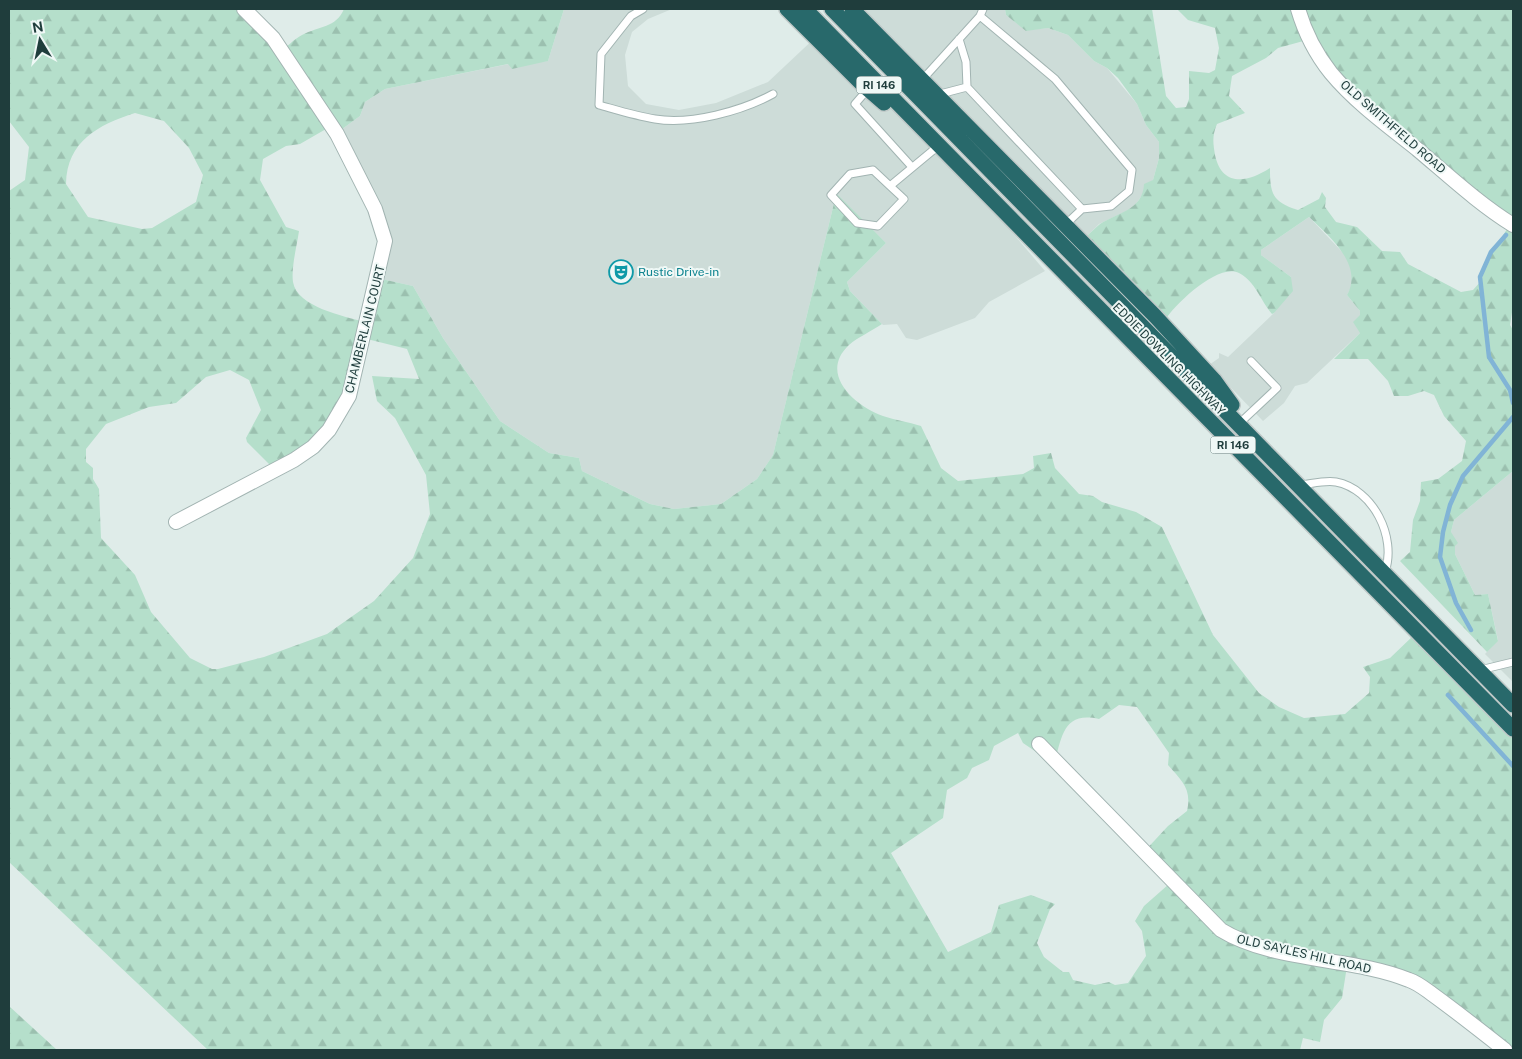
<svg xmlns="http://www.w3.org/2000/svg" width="1522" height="1059" font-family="'Public Sans',sans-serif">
  <defs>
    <pattern id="forest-firs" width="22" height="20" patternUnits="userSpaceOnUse" patternTransform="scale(1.25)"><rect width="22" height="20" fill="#b5dfcb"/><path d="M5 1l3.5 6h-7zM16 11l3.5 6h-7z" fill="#9bc0af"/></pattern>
  </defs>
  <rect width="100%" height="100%" fill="#dfece9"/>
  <path fill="#cddcd8" d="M564,9H672L648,19L632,32L625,55L628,86L646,104L679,110L716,103L768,82L819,34L959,170L1045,271L989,302L975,318L917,340L906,338L897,324L883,325L850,291L847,282L886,243L836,195L773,455L757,479L721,504L674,509L650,504L582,471L579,458L549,453L500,421L443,338L413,286L377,278L379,220L334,135L360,116L365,102L385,89L509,64L548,61Z
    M861,9H1005L1006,15L1026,30L1048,28L1068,35L1094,61L1107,68L1137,104L1146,125L1159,142V158L1153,180L1133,208L1099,224L1085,238Z
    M1309,217L1346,256L1352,269V286L1347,295L1360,311V333L1307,383L1295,386L1284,403L1263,421L1209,365L1219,358V353L1228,357L1274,313L1291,277L1261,255V250Z
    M1513,471V682L1485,654L1498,640L1488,594L1475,595L1455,554L1451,532L1454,520Z"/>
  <path fill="url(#forest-firs)" fill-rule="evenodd" d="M9,9H243L280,52C287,47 294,39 302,35C319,26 336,28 344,9H564L548,61L512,69L508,64L385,89L365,102L360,116L334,135L326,129L300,144L286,146L263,159L260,180L286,227L299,231C297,245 291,268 293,282C297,307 344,316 364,322L377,278L413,286L443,338L500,421L549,453L579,458L582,471L650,504L674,509L721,504L757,479L773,455L836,195H838L886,243L847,282L850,291L882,324C872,331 858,337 849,345C818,374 855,406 883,416C895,420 908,422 921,426L941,468L958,481L1023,474L1034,468L1033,456L1051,453L1055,468L1079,494L1093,496L1102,502L1136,512L1162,527L1213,635L1259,693L1279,707L1304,718L1345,714L1369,693L1370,677L1363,667L1390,658L1414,635L1513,734V1050H1507L1435,994L1347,966L1342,998L1324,1020L1320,1042L1303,1038L1300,1050H208L9,862V191L25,180L29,147L9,121ZM135,113L164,121L189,148L203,175L196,202L152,228L142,229L88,217L66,184C67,141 98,125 135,113ZM363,338L407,349L419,379L372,376L377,401L395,418L426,475L430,514L413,558L374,601L327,634L264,657L218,669H212L190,658L151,612L135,575L101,538L99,489L93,479V468L86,462V449L106,424L149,407L176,403L206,377L230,370L249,380L261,410L246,438L247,442L275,470L333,422ZM1119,705L1137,707L1169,753L1168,765C1182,781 1192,789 1187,811L1168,826L1142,854L1169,884L1144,906L1135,921L1142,931L1146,956L1128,983L1115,985L1109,982L1095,985L1073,980L1069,972H1063L1044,957L1037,943L1050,909L1055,904L1031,895L999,905L991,932L948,952L891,853L943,818L947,790L967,778L972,768L989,760L994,746L1018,733L1023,743L1054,764C1062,737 1063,711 1099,719Z
    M1005,9H1152L1166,96L1176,108L1186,107L1189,99V71L1209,73L1215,70L1219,48L1215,28L1188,20L1177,9H1513V306L1510,325L1513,330V471L1454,520L1451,532L1458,543L1455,546V554L1475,595L1488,594L1498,641L1487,652L1400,561L1410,552L1413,520L1420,501L1421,482L1438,479L1462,461L1466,441L1444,416L1434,395L1424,391L1408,396H1394L1388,381L1368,359H1334L1360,333L1353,322L1360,315V311L1347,295C1364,265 1329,236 1309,217L1261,250V255L1291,277L1293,291L1274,313L1272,314C1260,300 1256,282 1239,273C1219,262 1175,304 1165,320L1085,238C1090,233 1095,228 1100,224C1117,213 1143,210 1144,184L1153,180L1159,158V142L1146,125L1137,104L1118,78L1107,68L1094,61L1068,35L1048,28L1026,31L1006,15ZM1307,40L1350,94L1509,226L1489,257L1481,281L1473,290L1461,292L1408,264L1400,252L1382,251L1357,227L1336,222L1325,207L1326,198L1322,192L1319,199L1298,210C1272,202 1270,193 1270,168C1247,183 1222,187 1215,155C1213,143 1212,136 1217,124L1245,113L1229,96L1232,76L1266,58L1278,48Z
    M9,1006L57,1050H9Z"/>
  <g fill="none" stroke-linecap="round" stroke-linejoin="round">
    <path stroke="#81b4d6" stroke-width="4.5" d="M1506,235L1491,252L1480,277L1489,357L1510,390L1513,403
      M1471,630L1456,603L1440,557L1443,532L1450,505L1463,476L1513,417
      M1448,695L1513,766"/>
    <g stroke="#a2b4b2" stroke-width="9">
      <path id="lane" d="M643,9L631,16L601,54L599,105C617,110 636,116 655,119C691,125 742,111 773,94
        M980,16L1055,79L1132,170L1129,191L1111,206L1082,209L1065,225
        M959,39L966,62L967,87
        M922,80L980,16L983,9
        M868,89L855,104L912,167
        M940,99L944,93L967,87L1082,209
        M890,186L873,170L850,174L831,195L857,223L878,226L904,199L890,186L937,147
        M1243,420L1277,388L1251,361
        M1301,485C1311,484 1325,480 1336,482C1373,489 1397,537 1385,572
        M1480,670L1513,662"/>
    </g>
    <g stroke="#a2b4b2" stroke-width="16">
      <path id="street" d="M1298,9C1305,33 1315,53 1331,73C1355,102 1388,126 1417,149C1448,175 1479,204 1513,225
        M176,522L294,460L313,447L329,430L349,396L385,241L375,209L337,134L273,38L244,9
        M1039,744L1221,930C1273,962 1353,957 1409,980C1418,983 1425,989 1432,994C1457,1012 1481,1031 1505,1050"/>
    </g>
    <g stroke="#c0c9c8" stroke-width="18">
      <path id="highway" d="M787,9L861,83L884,103
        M805,9L1513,729
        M832,9L1513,705
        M852,9L1155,316L1214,380L1232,405"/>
    </g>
    <use href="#lane" stroke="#fff" stroke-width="7"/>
    <use href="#street" stroke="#fff" stroke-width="14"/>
    <use href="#highway" stroke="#28696b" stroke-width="15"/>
  </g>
  <defs>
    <g id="theatre-ring" transform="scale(1.25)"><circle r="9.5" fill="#eff8f6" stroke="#0f9aa8" stroke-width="1.5"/><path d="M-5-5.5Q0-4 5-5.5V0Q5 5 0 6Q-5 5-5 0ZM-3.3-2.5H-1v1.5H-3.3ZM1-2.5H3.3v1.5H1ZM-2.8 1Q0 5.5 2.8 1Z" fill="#0f9aa8"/></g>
  </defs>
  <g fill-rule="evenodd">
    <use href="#theatre-ring" x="621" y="272"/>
  </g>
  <g text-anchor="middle" stroke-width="4" stroke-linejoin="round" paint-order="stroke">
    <g fill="#eff8f6" stroke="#5d7574" stroke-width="1">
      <rect x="856.5" y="76.5" width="45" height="17" rx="4"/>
      <rect x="1210.5" y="436.5" width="45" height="17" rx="4"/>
    </g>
    <g font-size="11" font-weight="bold" fill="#1f3d3c">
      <text x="879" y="89">RI 146</text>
      <text x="1233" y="449">RI 146</text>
    </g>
    <g font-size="12" fill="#1f3d3c" stroke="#eff8f6">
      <text transform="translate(1393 127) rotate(41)" y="4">OLD SMITHFIELD ROAD</text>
      <text transform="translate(365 329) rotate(-76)" y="4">CHAMBERLAIN COURT</text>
      <text transform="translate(1169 359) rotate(45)" y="4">EDDIE DOWLING HIGHWAY</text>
      <text transform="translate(1304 954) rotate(13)" y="4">OLD SAYLES HILL ROAD</text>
    </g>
    <g font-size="12" fill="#0d838f" stroke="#eff8f6" text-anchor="start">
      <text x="638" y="276">Rustic Drive-in</text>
    </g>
  </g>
  <rect width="1522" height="1059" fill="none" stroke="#1f3d3c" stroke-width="20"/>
  <g transform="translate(40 40) rotate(350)" stroke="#eff8f6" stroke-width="4" paint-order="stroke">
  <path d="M0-4L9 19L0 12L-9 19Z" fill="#1f3d3c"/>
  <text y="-8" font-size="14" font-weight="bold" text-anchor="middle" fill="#1f3d3c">N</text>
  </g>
</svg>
